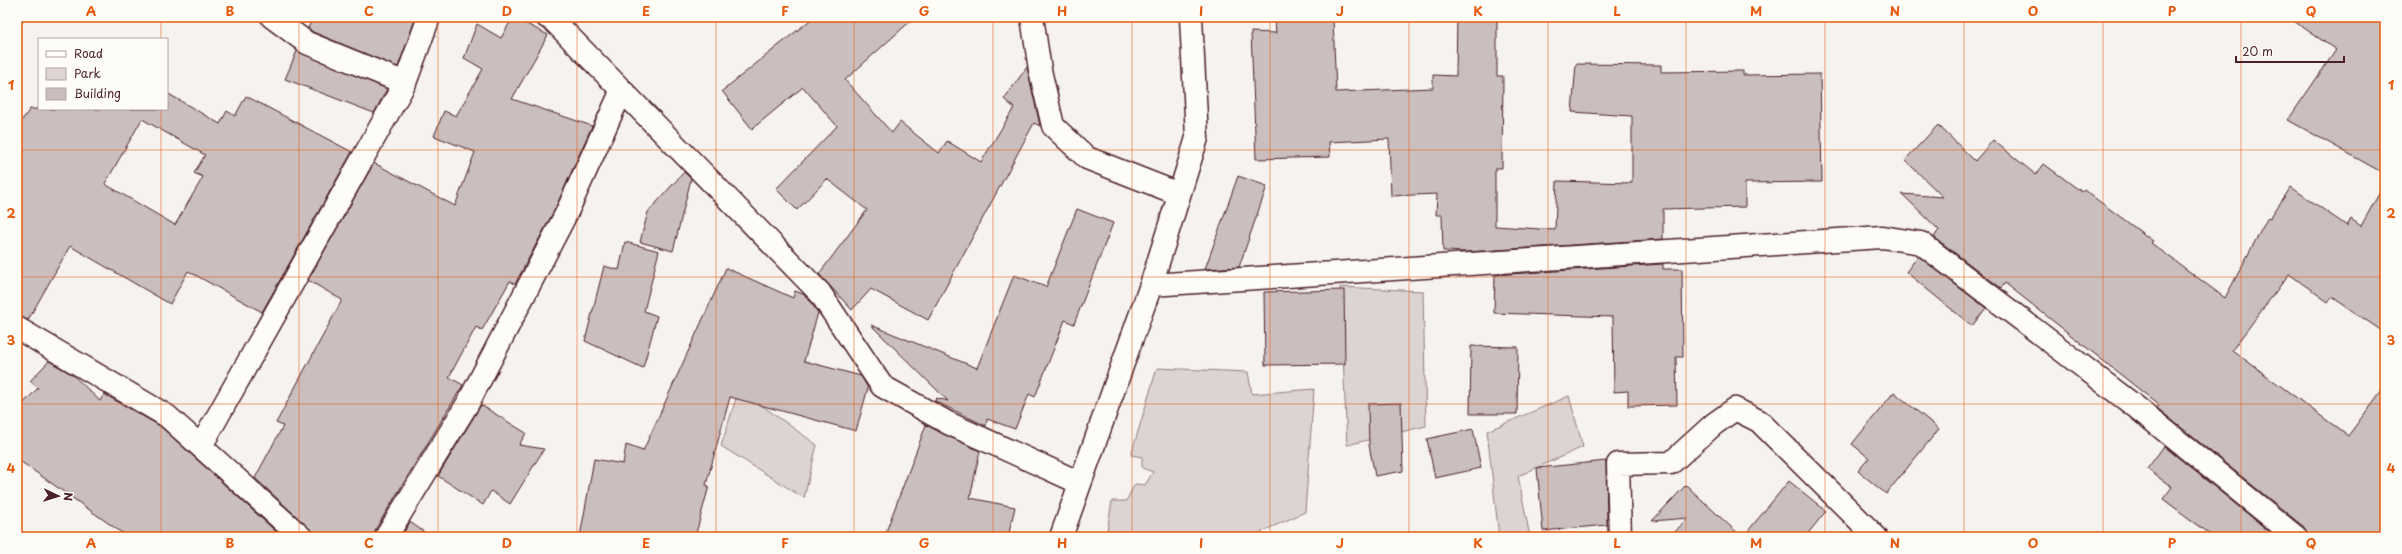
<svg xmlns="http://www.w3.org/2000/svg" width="2402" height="554" font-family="'Playpen Sans',sans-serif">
  <rect width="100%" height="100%" fill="#f6f3ef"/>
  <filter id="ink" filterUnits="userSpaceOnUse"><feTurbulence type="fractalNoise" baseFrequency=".025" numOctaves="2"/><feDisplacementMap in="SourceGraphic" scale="8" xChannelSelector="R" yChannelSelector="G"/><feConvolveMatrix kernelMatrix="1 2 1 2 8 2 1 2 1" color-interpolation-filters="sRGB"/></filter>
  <g filter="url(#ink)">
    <path fill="#dcd4d2" stroke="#937a7e" d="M1340,287L1423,291L1426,426L1347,445Z
      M1157,368L1248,372L1252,394L1314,389L1305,512L1250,537H1106L1112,501H1126L1135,484L1145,485L1153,472L1142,468V457L1131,455Z
      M739,389L817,445L804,498L721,446Z
      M1569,396L1583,447L1518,476L1530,537H1499L1487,431Z"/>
    <path fill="#cbbfbe" stroke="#4a1f2b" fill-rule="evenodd" d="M313,17H416L398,67L313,32L308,28Z
      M513,17L548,35L512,99L592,126L555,209L515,284L510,281L482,330L476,327L449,377L463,385L375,530L374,537H313L309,528L255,478L283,426L276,423L342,300L308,280L374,163L455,206L475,152L434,136L444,111L456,116L483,69L464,58L477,24L501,38Z
      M814,17H915L845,80L892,133L900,122L939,153L947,141L981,162L1014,108L1004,99L1027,67L1040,126L1034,123L928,320L871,289L852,310L819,274L867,210L827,179L797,210L776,189L837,126L803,87L752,129L722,91Z
      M1457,17H1497V76H1503L1502,168H1495V226L1555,230L1557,181L1632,183V116L1572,112L1576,64L1661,65V72L1743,71V75L1820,74L1822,182L1745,183V207L1663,209V239L1467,252L1443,251L1442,215H1436L1437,194L1391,196L1389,139L1329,142L1330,157L1256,159L1251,32L1276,33L1275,21L1333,19L1336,92L1433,88V75L1456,76Z
      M2288,17H2385V174L2288,120L2336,50Z
      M297,51L387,89L374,113L285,79Z
      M167,93L220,124L227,111L235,116L246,96L352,152L262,312L188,271L170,304L70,246L28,320L17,316V127L30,109H167ZM142,119L205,155L194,173L203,177L175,225L105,184Z
      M1938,125L1975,161L1993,140L2036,175L2044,164L2082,192L2084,190L2153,241L2151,243L2225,298L2268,217L2270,218L2291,187L2347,226L2351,219L2361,226L2385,183V333L2332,297L2328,302L2289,274L2232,350L2348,436L2385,386V537H2308L2304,527L2157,408L2159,405L2005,283L2001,288L1934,237L1939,230L1902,194L1943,197L1905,160Z
      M684,172L691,179L673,251L640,242L648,212Z
      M1238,176L1267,186L1239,267L1205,269Z
      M1077,209L1113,223L1074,324L1065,320L1035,397L1029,394L1015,429L987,419L986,426L935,401L936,398L948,401L871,325L977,368L1014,275L1046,287Z
      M625,242L659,251L644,311L657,316L643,368L585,341L604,266L619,270Z
      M1918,256L1986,308L1972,326L1906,272Z
      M1663,264V269H1682L1683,357H1676L1677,405L1628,406V391L1614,392L1613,317L1494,313L1495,275Z
      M726,268L793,298L795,291L803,294L810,301L818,313L804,361L861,376L868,388L856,431L730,397L706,485L709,486L695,537H580L594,459L623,464L626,445L643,451Z
      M1344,290L1345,364L1265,365L1264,292Z
      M1471,346L1518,347L1517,414H1470Z
      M49,361L73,375L100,401L104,394L160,426L282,537H128L17,459V410L38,388L30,381Z
      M1894,392L1939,429L1886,494L1858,471L1869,458L1852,444Z
      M1401,403L1403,471L1375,476L1369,445L1368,404Z
      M481,405L526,433L519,445L544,449L510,504L491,491L483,505L438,476Z
      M926,425L980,451L970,498L1015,507L1008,537H884Z
      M1473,429L1481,468L1435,478L1427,439Z
      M2164,446L2276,537H2214L2163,499L2172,487L2147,469Z
      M1606,461L1607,525L1543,531L1537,468Z
      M1789,481L1826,511L1805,537H1743Z
      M1686,485L1718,515L1742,537H1670L1688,518L1652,521Z
      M410,522L431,537H401Z"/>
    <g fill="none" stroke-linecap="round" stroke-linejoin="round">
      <g stroke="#4a1f2b" stroke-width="25">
        <path id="street" d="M272,17L307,43L405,83
          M547,17L553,20L820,293L882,386L948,423L1080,483
          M1032,17L1040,70L1053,126L1087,158L1179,194
          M1151,285L1882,237L1921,243L2136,407L2296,537
          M17,328L167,416L301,537
          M201,446L405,83L429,17
          M386,537L468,403L566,214L622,90
          M1061,537L1151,285L1197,138L1191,17
          M1620,537L1618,464L1671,463L1714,424L1735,409L1759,421L1876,537"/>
      </g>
      <use href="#street" stroke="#fdfcf7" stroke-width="22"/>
    </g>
  </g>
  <path fill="none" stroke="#e8590c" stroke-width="1" stroke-opacity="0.55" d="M161,17V39M299,17V537M438,17V537M577,17V537M716,17V537M854,17V537M993,17V537M1132,17V537M1270,17V537M1409,17V537M1548,17V537M1686,17V537M1825,17V537M1964,17V537M2103,17V537M2241,17V537M161,109V537M17,150H2385M17,277H2385M17,404H2385"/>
  <rect width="2402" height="554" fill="none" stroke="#fdfcf7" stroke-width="44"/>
  <rect x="38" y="38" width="130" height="72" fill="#fdfcf7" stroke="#b5a4a5"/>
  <rect x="46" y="51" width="20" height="6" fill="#fdfcf7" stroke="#b5a4a5"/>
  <text x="74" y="58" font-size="12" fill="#4a1f2b">Road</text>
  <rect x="46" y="68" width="20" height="12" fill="#dcd4d2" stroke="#b5a4a5"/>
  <text x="74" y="78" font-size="12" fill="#4a1f2b">Park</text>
  <rect x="46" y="88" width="20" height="12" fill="#cbbfbe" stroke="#b5a4a5"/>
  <text x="74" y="98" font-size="12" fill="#4a1f2b">Building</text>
  <g transform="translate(58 496) rotate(94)" stroke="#fdfcf7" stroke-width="3" paint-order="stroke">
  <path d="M0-3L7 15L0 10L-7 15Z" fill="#4a1f2b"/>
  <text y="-6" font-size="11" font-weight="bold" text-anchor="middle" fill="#4a1f2b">N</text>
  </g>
  <path d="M2236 56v6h108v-6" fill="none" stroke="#4a1f2b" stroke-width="2"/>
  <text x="2242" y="56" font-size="12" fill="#4a1f2b" stroke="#fdfcf7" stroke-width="3" paint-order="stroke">20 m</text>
  <rect x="22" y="22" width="2358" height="510" fill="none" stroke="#e8590c" stroke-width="1.5"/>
  <g font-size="13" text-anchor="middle" font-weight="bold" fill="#e8590c">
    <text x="91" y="16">A</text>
    <text x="230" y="16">B</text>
    <text x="369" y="16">C</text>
    <text x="507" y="16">D</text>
    <text x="646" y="16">E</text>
    <text x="785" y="16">F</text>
    <text x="924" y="16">G</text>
    <text x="1062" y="16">H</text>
    <text x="1201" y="16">I</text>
    <text x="1340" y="16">J</text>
    <text x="1478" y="16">K</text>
    <text x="1617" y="16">L</text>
    <text x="1756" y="16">M</text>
    <text x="1895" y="16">N</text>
    <text x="2033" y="16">O</text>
    <text x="2172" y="16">P</text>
    <text x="2311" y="16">Q</text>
    <text x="11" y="90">1</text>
    <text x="2391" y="90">1</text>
    <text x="11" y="218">2</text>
    <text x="2391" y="218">2</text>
    <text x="11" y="345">3</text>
    <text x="2391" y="345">3</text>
    <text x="11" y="473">4</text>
    <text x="2391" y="473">4</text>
    <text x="91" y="548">A</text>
    <text x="230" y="548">B</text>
    <text x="369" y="548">C</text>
    <text x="507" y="548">D</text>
    <text x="646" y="548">E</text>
    <text x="785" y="548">F</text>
    <text x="924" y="548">G</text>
    <text x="1062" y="548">H</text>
    <text x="1201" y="548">I</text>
    <text x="1340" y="548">J</text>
    <text x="1478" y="548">K</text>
    <text x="1617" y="548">L</text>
    <text x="1756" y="548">M</text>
    <text x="1895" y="548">N</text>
    <text x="2033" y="548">O</text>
    <text x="2172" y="548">P</text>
    <text x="2311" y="548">Q</text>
  </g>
</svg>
